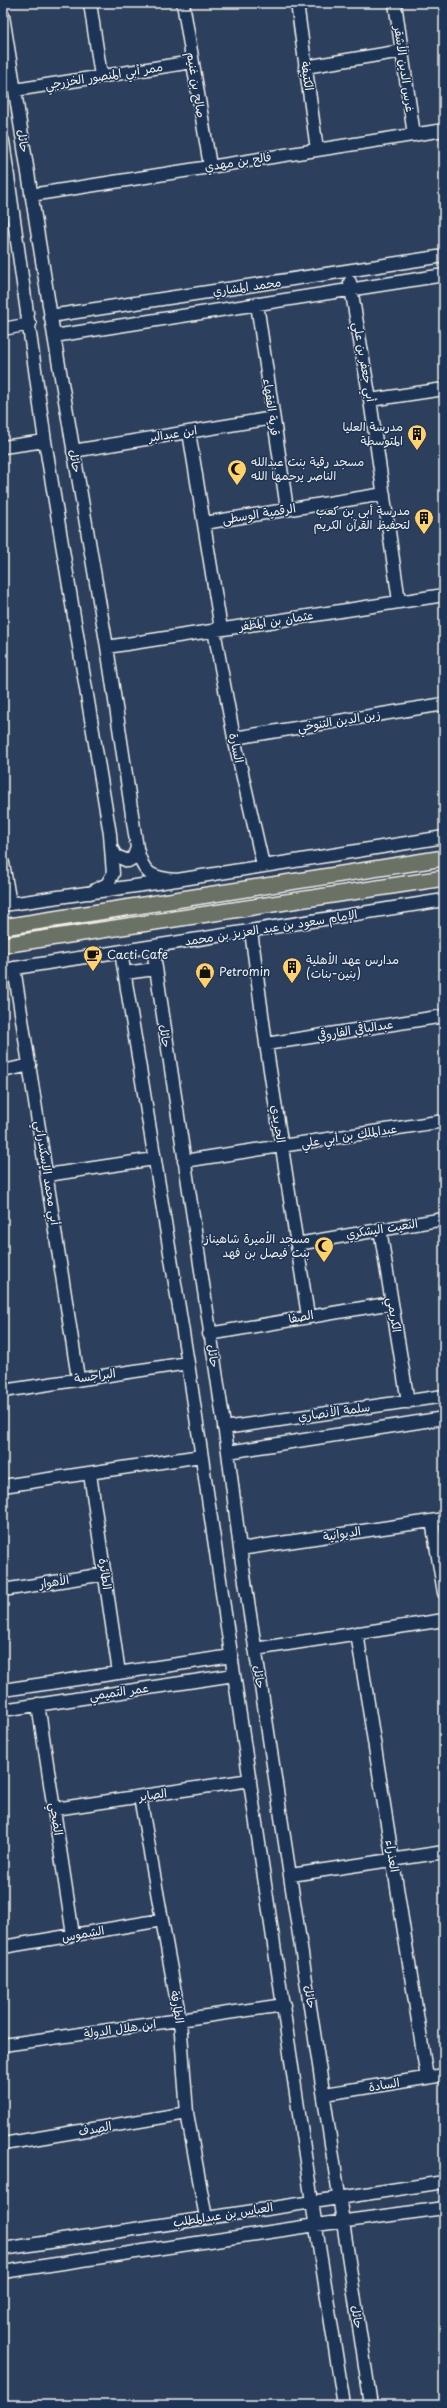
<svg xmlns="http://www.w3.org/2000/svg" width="447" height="2408" font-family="'Playpen Sans','Playpen Sans Arabic',sans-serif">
  <rect width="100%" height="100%" fill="#2c3f5d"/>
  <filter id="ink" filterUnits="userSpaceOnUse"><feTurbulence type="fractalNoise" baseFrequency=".025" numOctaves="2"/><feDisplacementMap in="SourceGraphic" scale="8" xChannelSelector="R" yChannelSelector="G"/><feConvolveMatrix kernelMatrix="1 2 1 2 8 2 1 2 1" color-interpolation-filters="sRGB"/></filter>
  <g filter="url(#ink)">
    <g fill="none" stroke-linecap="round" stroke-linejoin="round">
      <g stroke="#f4f1e8" stroke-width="15">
        <path id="minor" d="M90,3L101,76
          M183,3L210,166
          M297,3L317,150
          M395,3L414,135
          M3,16L54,336L107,647L137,848C143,875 152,878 177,880
          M305,67L402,51
          M15,90L192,62
          M3,141L45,441L110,834L113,874L107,884L90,893
          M31,195L444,130
          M350,282L370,400L399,601
          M257,304L287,509
          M50,316L444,256
          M3,329L30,324
          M54,336L444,275
          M370,400L444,389
          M189,432L221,629
          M3,447L45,441
          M73,451L273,418
          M204,523L384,494
          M214,630L234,738L263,865
          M107,647L444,595
          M234,738L444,704
          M112,849L116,856L128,861L133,858L137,848
          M3,863L10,904
          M3,905L177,880L444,837
          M251,931L266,1044L308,1316
          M153,948L228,1452L240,1549L371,2405
          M121,952L188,1363L312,2202L344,2405
          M14,968L78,1378
          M3,970L444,900
          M125,973L155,969
          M266,1044L444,1016
          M3,1071L30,1065
          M184,1161L444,1121
          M47,1175L154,1159
          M380,1229L408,1402
          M297,1244L444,1219
          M209,1334L392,1303
          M3,1391L188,1363
          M224,1428L444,1396
          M228,1452L444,1418
          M90,1474L119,1673
          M3,1486L201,1456
          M432,1521L444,1593
          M240,1549L444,1519
          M3,1590L105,1574
          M357,1633L427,2078
          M255,1649L444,1620
          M3,1690L232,1656
          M38,1704L73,1935
          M3,1710L234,1675
          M140,1797L180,2020L187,2113L206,2218
          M55,1809L250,1780
          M291,1875L444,1852
          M3,1947L162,1920
          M3,2045L284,2005
          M325,2094L444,2075
          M3,2144L187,2113
          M3,2249L444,2182
          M3,2272L316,2225L444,2208"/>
      </g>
      <g stroke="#f4f1e8" stroke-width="18">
        <path id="major" d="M3,927L444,858
          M3,945L444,878"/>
      </g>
      <use href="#minor" stroke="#1d3557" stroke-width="12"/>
      <use href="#major" stroke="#6b7165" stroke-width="15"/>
    </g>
  </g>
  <defs>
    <g id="building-pin" transform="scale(1)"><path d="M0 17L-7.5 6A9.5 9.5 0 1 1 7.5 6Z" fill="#ffd166" stroke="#1d3557"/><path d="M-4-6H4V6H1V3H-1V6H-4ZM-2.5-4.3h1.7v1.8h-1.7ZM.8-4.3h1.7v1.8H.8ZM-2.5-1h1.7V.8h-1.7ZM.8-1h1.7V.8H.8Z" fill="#111"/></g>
    <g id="mosque-pin" transform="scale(1)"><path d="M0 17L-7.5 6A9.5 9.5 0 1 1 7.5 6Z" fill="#ffd166" stroke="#1d3557"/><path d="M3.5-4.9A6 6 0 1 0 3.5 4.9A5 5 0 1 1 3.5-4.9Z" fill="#111"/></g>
    <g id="cafe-pin" transform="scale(1)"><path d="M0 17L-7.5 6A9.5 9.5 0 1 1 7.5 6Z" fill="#ffd166" stroke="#1d3557"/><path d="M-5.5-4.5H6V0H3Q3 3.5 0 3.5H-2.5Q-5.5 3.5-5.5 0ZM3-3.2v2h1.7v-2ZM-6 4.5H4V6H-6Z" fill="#111"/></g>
    <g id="shop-pin" transform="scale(1)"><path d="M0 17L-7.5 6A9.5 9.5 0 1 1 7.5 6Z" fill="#ffd166" stroke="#1d3557"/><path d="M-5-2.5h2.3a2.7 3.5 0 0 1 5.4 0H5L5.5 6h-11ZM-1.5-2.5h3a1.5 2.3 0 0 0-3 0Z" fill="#111"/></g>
  </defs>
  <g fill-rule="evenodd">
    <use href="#building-pin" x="417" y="434"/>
    <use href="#mosque-pin" x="237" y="469"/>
    <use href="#building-pin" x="424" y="518"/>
    <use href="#cafe-pin" x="93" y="955"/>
    <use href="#building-pin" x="292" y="967"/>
    <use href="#shop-pin" x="205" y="972"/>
    <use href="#mosque-pin" x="324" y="1246"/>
  </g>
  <g text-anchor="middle" stroke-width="3" stroke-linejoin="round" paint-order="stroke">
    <g font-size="12" fill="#f4f1e8" stroke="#1d3557">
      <text transform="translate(404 69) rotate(82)" y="4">غرس الدين الأشقر</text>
      <text transform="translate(104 76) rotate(-9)" y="4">ممر أبي المنصور الخزرجي</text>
      <text transform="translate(307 76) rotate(82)" y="4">الكتيفة</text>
      <text transform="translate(196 85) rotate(81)" y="4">صالح بن غنيم</text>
      <text transform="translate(23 141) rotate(81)" y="4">حائل</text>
      <text transform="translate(238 162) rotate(-9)" y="4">فالح بن مهدي</text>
      <text transform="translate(247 287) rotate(-8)" y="4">محمد المشاري</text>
      <text transform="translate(364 362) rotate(80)" y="4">أبي جعفر بن علي</text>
      <text transform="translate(271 407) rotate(82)" y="4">قرية الفقهاء</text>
      <text transform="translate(173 434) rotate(-9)" y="4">ابن عبدالبر</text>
      <text transform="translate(75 461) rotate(80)" y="4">حائل</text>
      <text transform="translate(259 514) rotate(-9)" y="4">الرقمية الوسطى</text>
      <text transform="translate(276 621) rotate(-9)" y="4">عثمان بن المظفر</text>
      <text transform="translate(339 721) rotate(-9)" y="4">زين الدين التنوخي</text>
      <text transform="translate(236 748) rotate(78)" y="4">السارة</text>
      <text transform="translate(271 928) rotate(-9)" y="4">الإمام سعود بن عبد العزيز بن محمد</text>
      <text transform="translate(355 1030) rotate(-9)" y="4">عبدالباقي الفاروقي</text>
      <text transform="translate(165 1036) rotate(82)" y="4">حائل</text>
      <text transform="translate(278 1124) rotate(81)" y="4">الحريدي</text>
      <text transform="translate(349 1136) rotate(-9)" y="4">عبدالملك بن أبي علي</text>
      <text transform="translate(47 1173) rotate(81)" y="4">أبي محمد الإسكندراني</text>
      <text transform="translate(382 1229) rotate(-9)" y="4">النعيت اليشكري</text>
      <text transform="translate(394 1315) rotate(81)" y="4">الكريمي</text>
      <text transform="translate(301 1317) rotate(-10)" y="4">الصفا</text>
      <text transform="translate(213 1356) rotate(81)" y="4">حائل</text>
      <text transform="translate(95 1376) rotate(-8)" y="4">البراجسة</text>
      <text transform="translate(334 1412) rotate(-8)" y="4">سلمة الأنصاري</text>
      <text transform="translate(342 1534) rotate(-9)" y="4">الديوانية</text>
      <text transform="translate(105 1574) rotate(82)" y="4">الطائرة</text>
      <text transform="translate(54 1582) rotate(-9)" y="4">الأهوار</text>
      <text transform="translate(259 1677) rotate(81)" y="4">حائل</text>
      <text transform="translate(119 1692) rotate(-8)" y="4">عمر التميمي</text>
      <text transform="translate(153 1795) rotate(-8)" y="4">الصابر</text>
      <text transform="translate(56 1819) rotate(82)" y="4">الضحي</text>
      <text transform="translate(392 1856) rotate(81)" y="4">العذراء</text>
      <text transform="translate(83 1934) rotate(-10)" y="4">الشموس</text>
      <text transform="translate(310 1997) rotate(81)" y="4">حائل</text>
      <text transform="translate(177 2007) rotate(81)" y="4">الطارفة</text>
      <text transform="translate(120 2029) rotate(-8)" y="4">ابن هلال الدولة</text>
      <text transform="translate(384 2085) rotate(-9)" y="4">السادة</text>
      <text transform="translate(95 2129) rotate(-10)" y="4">الصدف</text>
      <text transform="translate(223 2215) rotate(-9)" y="4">العباس بن عبدالمطلب</text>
      <text transform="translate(357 2317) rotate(81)" y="4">حائل</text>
    </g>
    <g font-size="12" fill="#f4f1e8" stroke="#1d3557" text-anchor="start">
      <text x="403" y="431" text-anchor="end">مدرسة العليا<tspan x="403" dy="14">المتوسطة</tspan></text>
      <text x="251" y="466">مسجد رقية بنت عبدالله<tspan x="251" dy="14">الناصر يرحمها الله</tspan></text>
      <text x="410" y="515" text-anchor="end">مدرسة أبي بن كعب<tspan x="410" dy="14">لتحفيظ القرآن الكريم</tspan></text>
      <text x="107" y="959">Cacti Cafe</text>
      <text x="306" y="964">مدارس عهد الأهلية<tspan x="306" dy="14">(بنين-بنات)</tspan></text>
      <text x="219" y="976">Petromin</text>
      <text x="310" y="1243" text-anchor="end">مسجد الأميرة شاهيناز<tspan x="310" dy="14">بنت فيصل بن فهد</tspan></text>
    </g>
  </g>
  <rect width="447" height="2408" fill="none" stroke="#1d3557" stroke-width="16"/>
  <rect x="8" y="8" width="431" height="2392" fill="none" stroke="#f4f1e8" stroke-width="1.5" filter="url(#ink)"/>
</svg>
